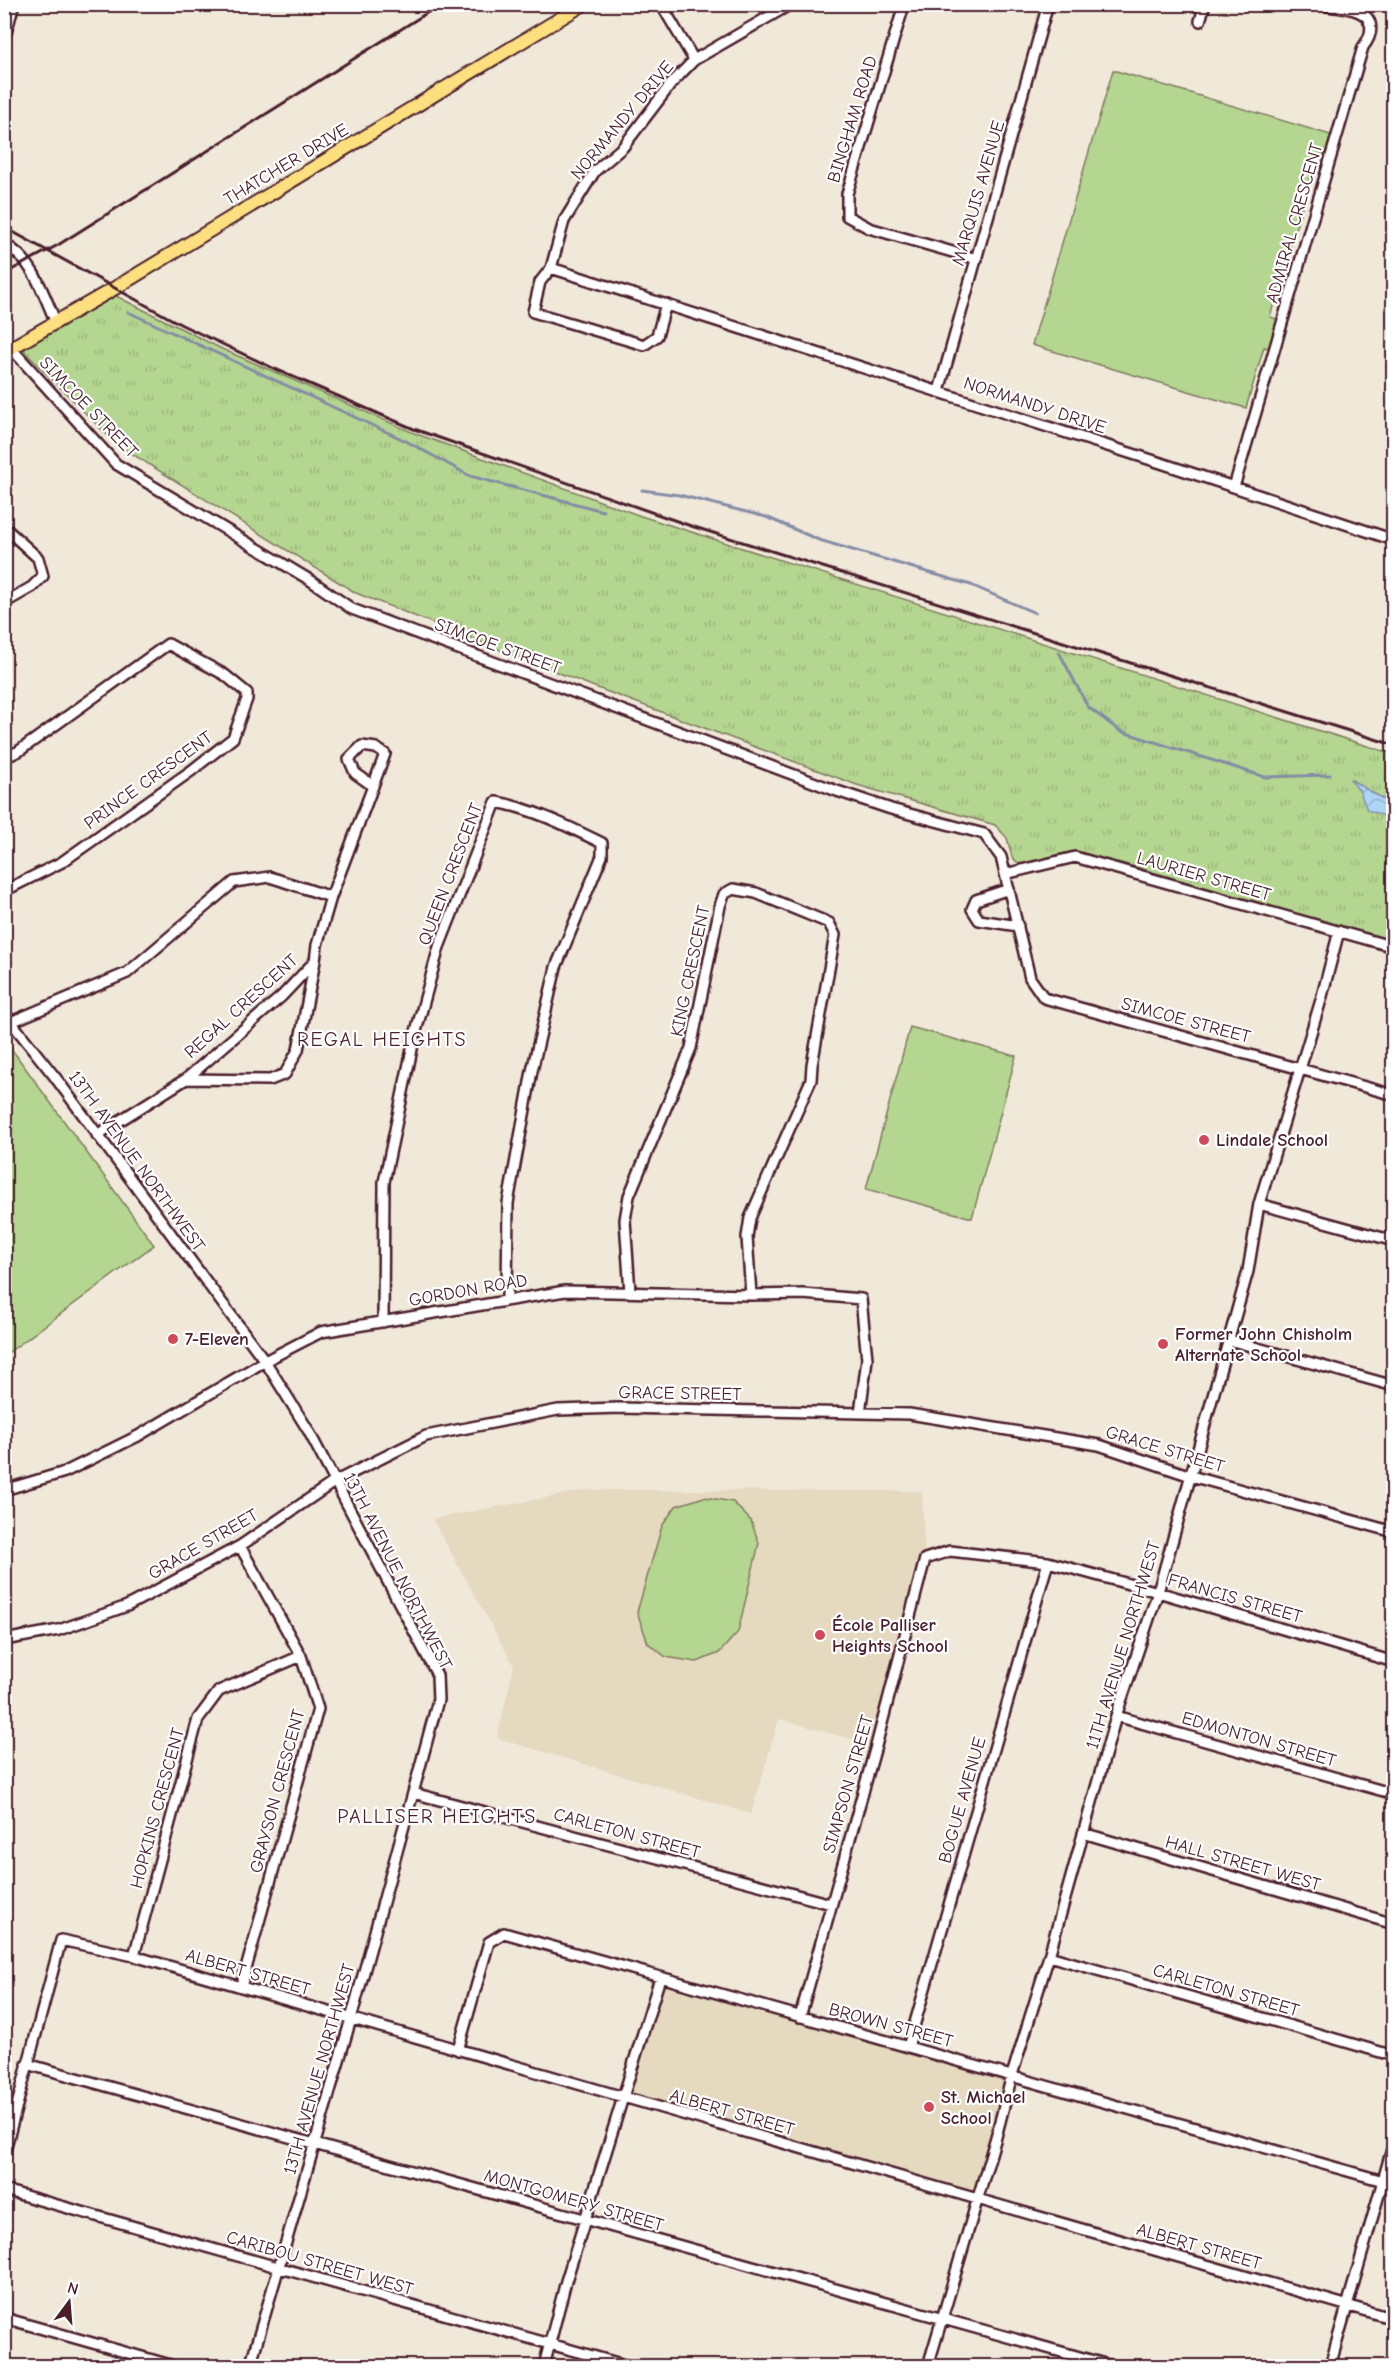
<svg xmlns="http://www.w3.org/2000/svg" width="1398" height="2371" font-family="'Comic Neue',sans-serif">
  <defs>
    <pattern id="grass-tufts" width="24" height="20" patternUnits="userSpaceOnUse" patternTransform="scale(1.5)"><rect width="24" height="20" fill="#b4d690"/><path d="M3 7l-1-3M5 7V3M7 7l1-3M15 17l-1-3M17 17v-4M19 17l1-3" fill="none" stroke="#9cb77c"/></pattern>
    <pattern id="water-waves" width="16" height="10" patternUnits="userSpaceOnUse" patternTransform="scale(1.5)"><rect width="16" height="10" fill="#add5f7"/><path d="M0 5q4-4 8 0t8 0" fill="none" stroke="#96b6d4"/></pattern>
  </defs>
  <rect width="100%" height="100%" fill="#f0e9da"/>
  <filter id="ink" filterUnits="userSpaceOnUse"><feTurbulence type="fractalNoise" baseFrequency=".0167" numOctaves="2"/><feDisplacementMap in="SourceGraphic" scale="12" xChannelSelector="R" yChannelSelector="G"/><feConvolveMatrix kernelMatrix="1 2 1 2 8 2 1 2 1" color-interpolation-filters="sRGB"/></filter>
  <g filter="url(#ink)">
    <path fill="#e5d9c0" d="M587,1490L922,1491L925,1559L876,1746L779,1719L751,1814L497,1738L514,1666L432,1519Z
      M660,1978L1012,2075L977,2200L623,2098Z"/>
    <path fill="url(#grass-tufts)" stroke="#7f7a5e" stroke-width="1.5" d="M114,295L222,349L414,433L641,516L1393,754V942L1121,863L1078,854L1063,855L1023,864L1017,862L1012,857L1007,838L995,825L857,785L592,686L356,593L116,444L24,351L27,343Z"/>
    <path fill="#b4d690" stroke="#7f7a5e" stroke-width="1.5" d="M1113,70L1334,136L1328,156L1317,154L1270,317L1281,320L1273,349L1264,347L1246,408L1032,345Z
      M910,1027L1016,1056L972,1218L866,1189Z
      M5,1040L154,1245L5,1355Z
      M704,1497L733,1502L751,1521L759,1543L738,1632L719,1653L697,1662L666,1657L648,1643L637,1612L662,1526L676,1506Z"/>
    <path fill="url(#water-waves)" stroke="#858ca5" stroke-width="1.5" d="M1350,779L1393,805V819L1367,810L1360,792Z"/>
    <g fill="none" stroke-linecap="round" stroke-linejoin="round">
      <path stroke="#858ca5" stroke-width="3" d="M128,312L406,441L470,476L603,511
        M642,490L679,495L766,517L819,540L971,585L1035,613
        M1059,652L1088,707L1120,731L1265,777L1330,775"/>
      <g stroke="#4a1f2b" stroke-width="14">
        <path id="minor" d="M661,4L694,60
          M791,4L694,60L671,84L623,147L595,171L564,221L551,268L1161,463L1394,540
          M900,4L902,12L847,194V216L869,228L977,259
          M1200,21L1205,4
          M4,40L14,4
          M4,244C34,260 43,293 56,323
          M551,268L540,282L533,312L644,345L657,336L666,304
          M11,348L116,464L310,580L352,609L837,791L891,809L984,834L1001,857L1030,978L1044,998L1394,1095
          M939,391L1048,4
          M1234,487L1363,47C1374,33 1375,16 1354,10C1343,6 1332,9 1321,4
          M4,527L38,558L43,576L32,587L4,603
          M4,758L19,751L168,644L225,675L247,693V699L233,738L191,771L62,862L4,891
          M1005,874L1075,857L1394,947
          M1009,889L976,900L972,909L979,920L1018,926
          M331,897L373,786L355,773L349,759L362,746L376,748L385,754L373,786
          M4,1013L55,1077L265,1361L308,1430L437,1675L438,1700L413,1793L351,2019L250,2366
          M11,1022L127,973L234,882L270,877L331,897L317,945L315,961L282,996L186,1079L97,1135
          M186,1079L270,1080L285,1074L298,1050L315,961
          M1259,1204L1394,1241
          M630,1292L625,1220L629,1196L691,1048L720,906L724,894L733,889L756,893L829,923L835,935L812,1065L811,1080L750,1218L747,1237L751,1295
          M383,1322L384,1182L415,1035L439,947L496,802C534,809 567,826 602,843V856L556,967L532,1071L508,1203L507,1299
          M1229,1340L1394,1386
          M4,1490L65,1472L138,1436L265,1361L321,1332L565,1291L751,1295L803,1294L861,1299L867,1359L860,1413
          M240,1546L301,1656L318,1709L241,1987
          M4,1640L59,1630L127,1606L240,1546L334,1482L426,1436L558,1410L619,1408L909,1414L1099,1445L1191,1476L1394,1532
          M1116,1716L1394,1794
          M413,1793L831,1904
          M1083,1833L1394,1924
          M134,1956L198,1719L219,1691L301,1656
          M1049,1956L1394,2056
          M800,2017L876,1746L925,1559L950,1551L1048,1562L1158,1592L1394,1662
          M908,2047L1048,1562
          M458,2050L489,1942L504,1933L1394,2184
          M27,2064L1112,2366
          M4,2154L61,1940L134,1956L1394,2319
          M4,2190L628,2366
          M4,2318L174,2366
          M544,2366L566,2281L660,1978
          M928,2366L996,2137L1012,2075L1049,1956L1116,1716L1158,1592L1248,1271L1259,1204L1321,1000L1339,931
          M1330,2366L1394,2142"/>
      </g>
      <g stroke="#4a1f2b" stroke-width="16">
        <path id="major" d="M4,352L115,288L584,4"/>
      </g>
      <use href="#minor" stroke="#fff" stroke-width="9"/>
      <use href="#major" stroke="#fce080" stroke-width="12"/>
      <path stroke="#4a1f2b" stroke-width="3" d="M4,227L182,325L275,369L414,429L691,526L1394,745
        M4,274L58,245L441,4"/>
    </g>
  </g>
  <g fill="#d1495b" stroke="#fff" stroke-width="2">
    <circle cx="1204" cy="1140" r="6"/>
    <circle cx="173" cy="1339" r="6"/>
    <circle cx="1163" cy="1344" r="6"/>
    <circle cx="820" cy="1635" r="6"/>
    <circle cx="929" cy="2107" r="6"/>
  </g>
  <g text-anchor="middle" stroke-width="4.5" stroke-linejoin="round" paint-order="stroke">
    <g font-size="18" fill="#4a1f2b" stroke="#fff">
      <text transform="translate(852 119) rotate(-73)" y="6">BINGHAM ROAD</text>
      <text transform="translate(622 120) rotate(-50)" y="6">NORMANDY DRIVE</text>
      <text transform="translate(286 164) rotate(-31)" y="6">THATCHER DRIVE</text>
      <text transform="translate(978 193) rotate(-74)" y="6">MARQUIS AVENUE</text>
      <text transform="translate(1294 223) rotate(-74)" y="6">ADMIRAL CRESCENT</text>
      <text transform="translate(1035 405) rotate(18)" y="6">NORMANDY DRIVE</text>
      <text transform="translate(89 407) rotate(46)" y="6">SIMCOE STREET</text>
      <text transform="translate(498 646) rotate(20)" y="6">SIMCOE STREET</text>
      <text transform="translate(148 780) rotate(-36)" y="6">PRINCE CRESCENT</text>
      <text transform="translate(450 874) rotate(-69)" y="6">QUEEN CRESCENT</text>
      <text transform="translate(1204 876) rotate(16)" y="6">LAURIER STREET</text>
      <text transform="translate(690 971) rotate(-78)" y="6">KING CRESCENT</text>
      <text transform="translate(241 1006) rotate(-42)" y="6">REGAL CRESCENT</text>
      <text transform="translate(1186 1020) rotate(15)" y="6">SIMCOE STREET</text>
      <text transform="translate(137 1161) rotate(54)" y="6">13TH AVENUE NORTHWEST</text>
      <text transform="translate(468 1290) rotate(-10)" y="6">GORDON ROAD</text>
      <text transform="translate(680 1393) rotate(1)" y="6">GRACE STREET</text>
      <text transform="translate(1165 1449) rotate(17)" y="6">GRACE STREET</text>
      <text transform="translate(203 1544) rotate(-30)" y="6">GRACE STREET</text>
      <text transform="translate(398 1571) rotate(63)" y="6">13TH AVENUE NORTHWEST</text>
      <text transform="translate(1235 1598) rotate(16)" y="6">FRANCIS STREET</text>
      <text transform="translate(1123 1645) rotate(-73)" y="6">11TH AVENUE NORTHWEST</text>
      <text transform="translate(1259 1739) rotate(16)" y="6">EDMONTON STREET</text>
      <text transform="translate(848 1784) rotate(-74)" y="6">SIMPSON STREET</text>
      <text transform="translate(277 1791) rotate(-75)" y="6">GRAYSON CRESCENT</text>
      <text transform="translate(962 1800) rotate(-74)" y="6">BOGUE AVENUE</text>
      <text transform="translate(157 1808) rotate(-75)" y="6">HOPKINS CRESCENT</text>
      <text transform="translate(627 1833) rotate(15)" y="6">CARLETON STREET</text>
      <text transform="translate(1243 1863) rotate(16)" y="6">HALL STREET WEST</text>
      <text transform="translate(248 1972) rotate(16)" y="6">ALBERT STREET</text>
      <text transform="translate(1226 1990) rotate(16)" y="6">CARLETON STREET</text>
      <text transform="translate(891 2025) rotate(15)" y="6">BROWN STREET</text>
      <text transform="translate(319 2069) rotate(-74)" y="6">13TH AVENUE NORTHWEST</text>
      <text transform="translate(732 2112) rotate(16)" y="6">ALBERT STREET</text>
      <text transform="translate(574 2200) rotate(16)" y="6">MONTGOMERY STREET</text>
      <text transform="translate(1199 2246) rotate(16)" y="6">ALBERT STREET</text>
      <text transform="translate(320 2263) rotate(16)" y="6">CARIBOU STREET WEST</text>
    </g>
    <g font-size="18" font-weight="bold" fill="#4a1f2b" stroke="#fff" text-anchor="start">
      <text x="1216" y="1146">Lindale School</text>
      <text x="1175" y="1340">Former John Chisholm<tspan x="1175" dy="21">Alternate School</tspan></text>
      <text x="185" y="1345">7-Eleven</text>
      <text x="832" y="1631">École Palliser<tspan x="832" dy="21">Heights School</tspan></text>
      <text x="941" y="2103">St. Michael<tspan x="941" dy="21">School</tspan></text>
    </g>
    <g font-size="20" letter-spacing="1.5" fill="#4a1f2b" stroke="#fff">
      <text x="382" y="1046">REGAL HEIGHTS</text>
      <text x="437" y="1823">PALLISER HEIGHTS</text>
    </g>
  </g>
  <rect width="1398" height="2371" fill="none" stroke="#fff" stroke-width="24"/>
  <rect x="12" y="12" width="1374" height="2347" fill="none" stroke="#4a1f2b" stroke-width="2" filter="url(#ink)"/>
  <g transform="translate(69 2302) rotate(16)" stroke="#ffffff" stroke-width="4.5" paint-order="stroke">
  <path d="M0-4.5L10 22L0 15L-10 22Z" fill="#4a1f2b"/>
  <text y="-9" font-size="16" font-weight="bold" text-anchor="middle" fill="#4a1f2b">N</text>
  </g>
</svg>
